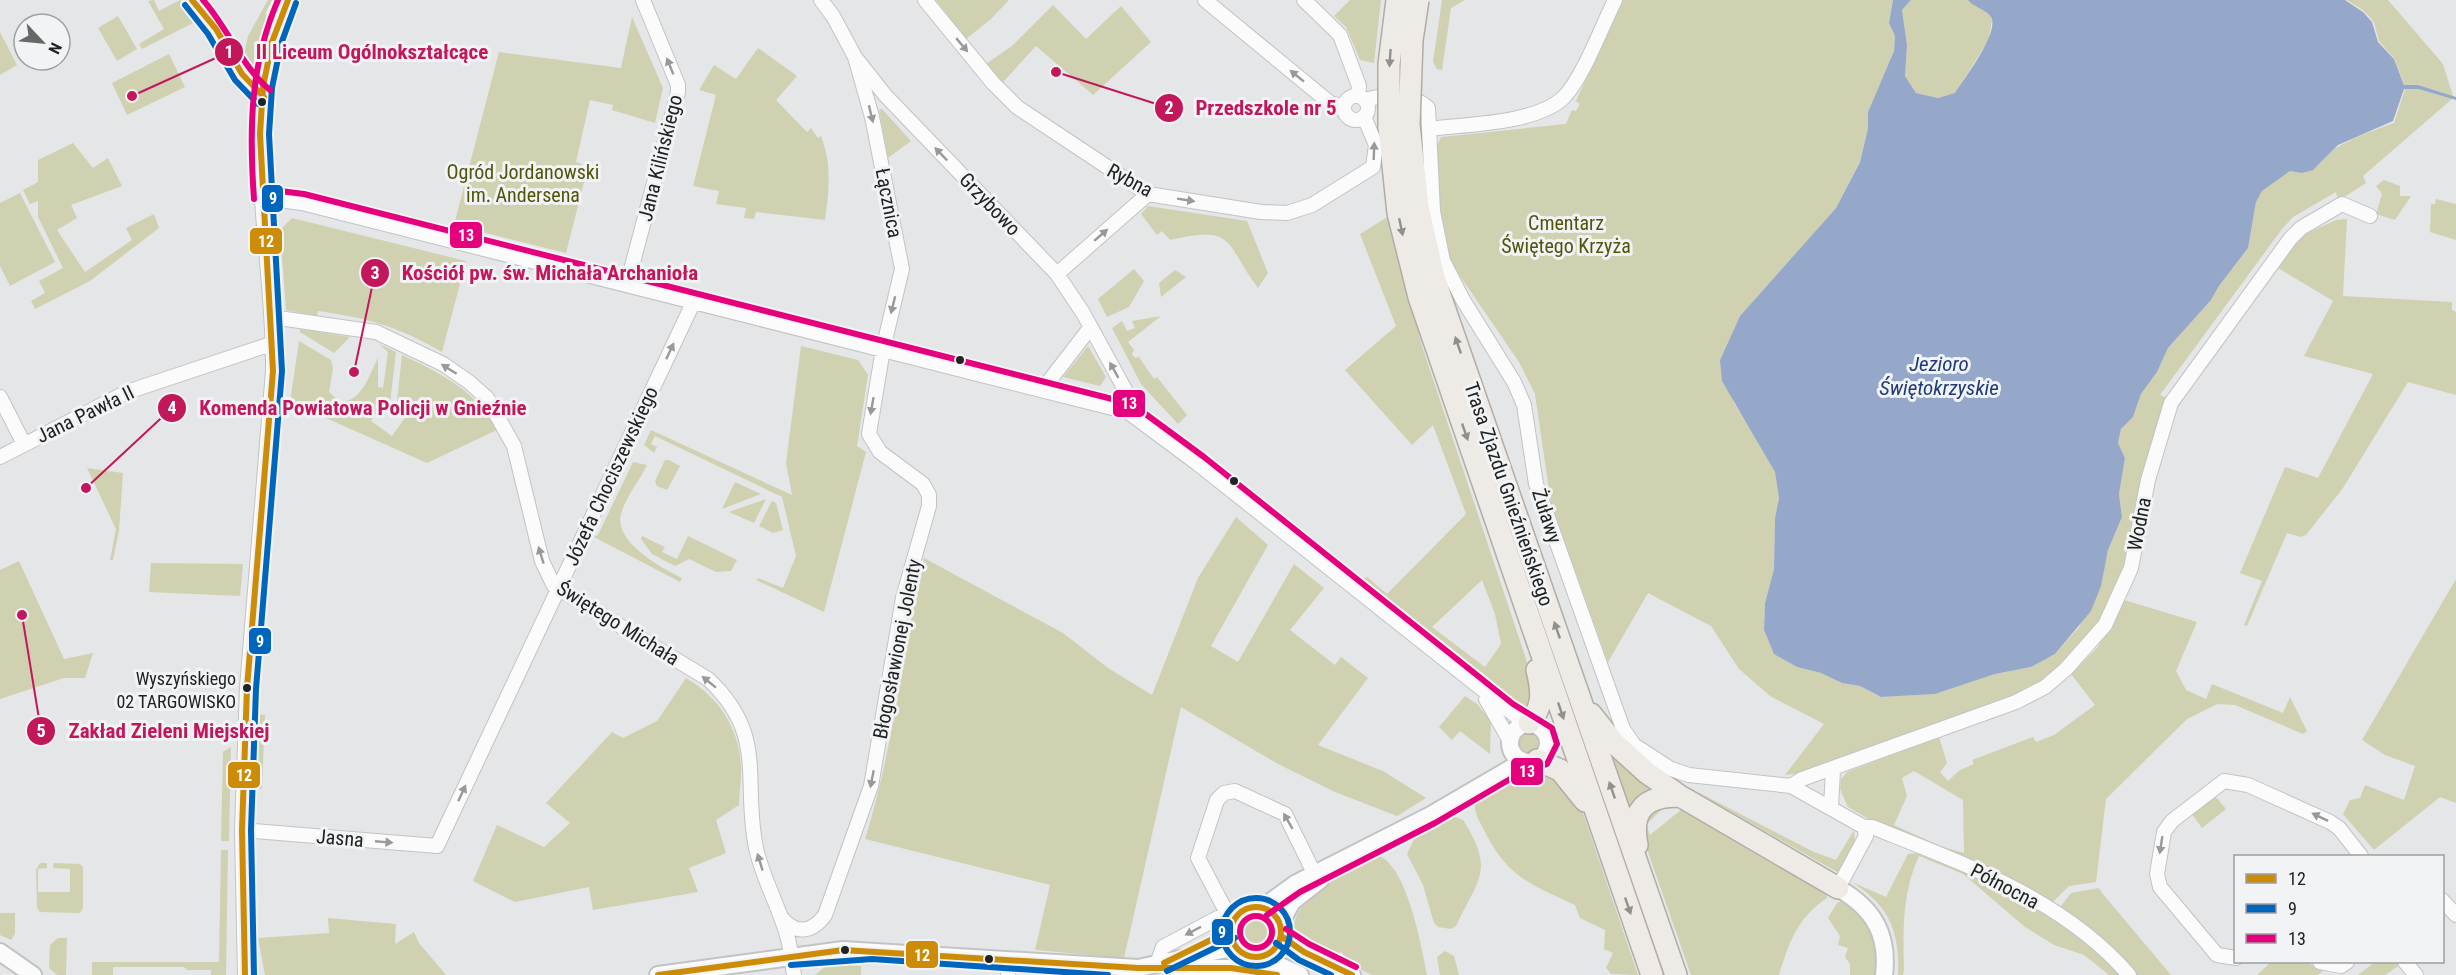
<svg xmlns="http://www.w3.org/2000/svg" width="2456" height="975" font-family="'Roboto Condensed',sans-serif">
  <rect width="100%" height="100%" fill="#e5e6e7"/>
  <path fill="#d0d1b1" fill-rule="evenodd" d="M154,0L159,11L180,0L193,23L142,49L139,44L164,29L148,1Z
    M268,0H272L265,14H275C267,26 260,65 250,71L245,70L239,60L243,58L248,36Z
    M936,0H1009L991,19L966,39Z
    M1350,0H1381L1374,63L1360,60L1346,27L1334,16Z
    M1442,0H1465L1451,8L1442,70L1437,69L1433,62Z
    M1622,0H1893L1889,23L1895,36L1894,51L1868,112V128L1860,161L1836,208L1740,316L1720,360L1734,403L1748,423L1775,472L1779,498L1775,518L1774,569L1765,603L1764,630L1774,653L1797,667L1821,673L1842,683L1860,686L1880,697L1935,694L1995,674L2031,667L2055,654L2079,627L2085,615L2091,611L2100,586L2108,550L2122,517L2119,494L2125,458L2118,443L2121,429L2133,417L2141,394L2157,372L2168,348L2211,300L2219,286L2248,248L2256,202L2262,191L2290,171C2322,175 2319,157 2341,145C2358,136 2376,129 2394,123L2405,89H2418L2452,99L2363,176L2366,183L2338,201L2336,192L2293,217L2282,229L2160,395L2168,398L2158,422L2143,478L2125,569L2109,607L2088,641L2043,683L1811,772L1785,775L1824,724L1770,696L1739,669L1711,626L1648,593L1608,662L1551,504L1535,394L1519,362L1451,263L1440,217L1435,150L1441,137L1566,124L1572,110L1576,111L1580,104L1576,101Z
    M1911,0H1968L1990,14L1992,20L1989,39L1955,94L1938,98L1916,93L1905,76L1907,45L1902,10Z
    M2347,0H2388L2443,64L2453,96L2418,85L2405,86L2394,58L2379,41L2374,22L2363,10Z
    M1053,5L1086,39L1121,6L1151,42L1093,95L1036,46L1003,82L986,64L1012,46Z
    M118,16L137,49L117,61L98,28Z
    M632,17L663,88L655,123L612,110L613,105L590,100L576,162L582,164L585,178L566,253L454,225L499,52L621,68Z
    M0,32L17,65L0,75Z
    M758,48L797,76L776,100L807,132L811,128L818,138L821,136C832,165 829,189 825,220L756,212L754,219L744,218L746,208L716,204L719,191L693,186L716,95L699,90L714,65L736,79Z
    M169,54L185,87L127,115L112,83Z
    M882,109L911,141L888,158L879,110Z
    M73,143L93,168L108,158L122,186L71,205L77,218L57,230L85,272L132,240L126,228L154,214L159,228L90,281L35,309L31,301L45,293L39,281L63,268L38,217V201L30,204L23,190L38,182V160Z
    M2384,180L2400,186V196H2411L2395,220L2376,214L2382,194L2376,186Z
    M20,193L55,262L10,286L0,266V203Z
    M2436,199L2456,204V240L2430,232L2431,204H2435Z
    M1148,206L1247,221L1268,273L1258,288C1224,243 1237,225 1170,240L1162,231L1157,235L1141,214Z
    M1389,216L1423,349L1526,659L1534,700L1528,711L1522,712L1506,704L1472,666L1362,580L1367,577L1387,594L1466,514L1433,425L1412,445L1345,370L1396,326L1360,234ZM1482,580L1495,614L1501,644L1485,667L1432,627Z
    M292,218L466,261L442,352C397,326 368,318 318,311L317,316L286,310L280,230Z
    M2347,219L2343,296L2452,302V310L2456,312V395L2408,382L2343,488L2306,535L2301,537L2287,533L2247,626L2244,625L2262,581L2240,573L2285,467L2318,478L2373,374L2304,356L2333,301L2278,268L2301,236L2336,220Z
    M1134,269L1144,281L1129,307L1107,317L1098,299Z
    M1175,270L1186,277L1161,297L1159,283Z
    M1161,316L1128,342L1134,350L1132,354L1135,358L1139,357L1154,379L1157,377L1187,415L1178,424L1141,384L1112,328L1122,321L1127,331L1135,328L1132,321Z
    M300,329L350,337L334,353L300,332Z
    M299,341L331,360L333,368L329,392L340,402C362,402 369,375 378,358V387L383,388L388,352L379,344L396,352L389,412L381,407L371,421L392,436L407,415L397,401L402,355C440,373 477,391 497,430L427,463L290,402Z
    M801,346L858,360L868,375L857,446L866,452L824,612L756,580L758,578L783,588L796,556L782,497L655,436L651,444L657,447L654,453L644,445L651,430L792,495L786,463Z
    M1088,346L1106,377L1100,386L1063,377Z
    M665,460H669L680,466L667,490L657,486L655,481Z
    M633,462L647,465C639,482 626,496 621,514C613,542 663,569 682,578L680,582L594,537L598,535Z
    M87,468L123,473L119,531L113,560H110L116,529Z
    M735,482L761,494L722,509Z
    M766,499L754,523L729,512Z
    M772,501L776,503L783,530L773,533L759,526Z
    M1236,517L1268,545L1211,646L1238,662L1294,564L1324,588L1290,630L1335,665L1341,657L1368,678L1318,745L1383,771L1426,798L1397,816L1335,792L1278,764L1181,707L1124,958L1035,950L1050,885L865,839C894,748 902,651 924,558L1063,633L1108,668L1152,695L1198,578Z
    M642,536L665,547L662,552L677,559L688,536L737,560L731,571L716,572L689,559L675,566L652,554L641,539Z
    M19,561L64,659L93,653L85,678H64L0,699V570Z
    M151,563L243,564L240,596L149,592Z
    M2456,579V803L2440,797L2374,850L2343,814L2350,800L2360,798L2365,785L2404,800L2415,766L2385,755L2362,740Z
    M2124,600L2197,622L2176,671L2186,690L2206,699L2212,684L2283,713L2290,697L2307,731L2303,734L2235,705L2217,704L2187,719L2106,799L2096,882L2069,886L2052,903L1877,824L1848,807L1840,789L1841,779L1847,772L1939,737L1947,763L1940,772L1948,781L1960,770L1974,764L1972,760L2033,737L2036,742L2054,735L2095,705L2071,674L2097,648ZM1914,771L1963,800L1964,853L1940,846L1894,825L1907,796L1902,778Z
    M686,678C718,697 738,726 741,764C742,777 739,792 739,805L716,820L726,853L689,868L698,892L593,910L589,887L515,902L473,881L497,825L544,847L570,823L546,803L612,732L623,738L657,721Z
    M1465,696L1477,704L1491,721L1490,754L1460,731L1452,740L1439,727Z
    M258,714L265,715L262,789H256Z
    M1518 742a12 12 0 1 1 24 0a12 12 0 1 1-24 0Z
    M231,747L229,841H221L223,752Z
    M1609,751L1656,788L1630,811Z
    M1543,766L1582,810L1638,975L1611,974L1606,968L1613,953L1604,949L1605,930L1580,918L1575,905C1528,883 1507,877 1483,828C1477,817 1472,809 1477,798L1512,772Z
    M1686,786L1814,852L1836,860L1854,830L1855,843L1840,872H1837Z
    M2215,796L2226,809L2202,828L2192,814Z
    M1667,804L1646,825L1650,835L1682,809L1826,893L1827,898C1797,918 1789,943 1779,975H1691L1641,832L1644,816Z
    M1452,816L1463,820C1495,871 1479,877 1456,926L1451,929L1438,927L1434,923L1423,885L1407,854L1415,837Z
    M221,850H228L226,975H211V970H187L184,967H113V975H92V962H219Z
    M1921,853C1977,875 2031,900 2079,935C2095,947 2109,962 2124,975H2109L2084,955L2054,945L2025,927L1963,874L1919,856C1902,892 1903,931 1904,970L1903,975H1898C1900,931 1889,906 1852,882L1886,897L1908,854Z
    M1379,856C1407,866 1422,948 1427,975H1372L1346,962L1341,951L1337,958C1308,949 1277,934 1306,902L1304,899L1365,858Z
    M40,863H47V868L38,869V892H70V869L53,868L54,863L80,864L83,867V908L80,913L40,912L37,907L36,870Z
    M2099,888L2102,893L2171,975H2135L2058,910L2071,893Z
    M1841,901C1873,908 1878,950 1877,975H1850V964L1845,957L1848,948L1838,945L1840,936L1828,918L1837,903Z
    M0,913H15V934L11,940L0,935Z
    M1240 931a17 17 0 1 1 34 0a17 17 0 1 1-34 0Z
    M328,918L396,924L395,944L414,932L419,943L446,975H265L258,938L329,933Z
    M58,938H67L66,975H57L49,968L50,945Z
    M1445,951L1454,956L1459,975H1440L1437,957Z
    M2271,962H2305L2324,970L2318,975H2257Z
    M2375,962H2400L2401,964L2385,975H2358Z
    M835,964L861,966V975H815L826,966Z"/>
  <path fill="#95a8ca" d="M1893,0H1911L1902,10L1907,45L1905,76L1916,93L1938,98L1955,93C1964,79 2000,32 1991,17C1986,9 1973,7 1968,0H2345L2363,12L2372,22L2378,42L2394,59L2404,85H2418L2456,97V100L2418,89H2404L2393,121L2338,145L2313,170L2302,173L2290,171L2262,191L2256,202L2248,248L2219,286L2211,300L2168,348L2157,372L2141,394L2133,417L2121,429L2118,443L2125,458L2119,494L2122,517L2108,550L2101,586L2091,611L2055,654L2031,667L1995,674L1935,694L1881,697L1860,686L1842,683L1821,673L1797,667L1774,654L1764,630L1765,603L1774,569L1775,518L1779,498L1775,472L1722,381L1720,360L1740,316L1836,208L1860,162L1868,128V112L1894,51L1895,36L1889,23Z"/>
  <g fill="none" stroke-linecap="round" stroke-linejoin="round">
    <g stroke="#c2c3c4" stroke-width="16">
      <path id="minor" d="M192,0C199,10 209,18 216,29C231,55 239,78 264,97
        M821,0L833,16L855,57L885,95L1057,274L1083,313L1140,417
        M925,0L993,83L1017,107L1148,194L1261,212L1287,213L1312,205L1373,167L1376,145L1364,117
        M1205,0L1330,103L1340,106L1345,104
        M1304,0L1340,35L1359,86L1358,96
        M1344 108a12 12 0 1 1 24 0a12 12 0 1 1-24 0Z
        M1365,100C1387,94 1411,93 1428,108L1433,211L1443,261L1463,300L1514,382L1524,405L1536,484L1623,729L1634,745L1671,769L1689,775L1791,786L1864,827L1866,836L1838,888
        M1429,129C1466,124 1535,124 1563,98C1582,80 1602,26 1615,0
        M263,198L302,203L1128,412L1198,464L1526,724
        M1057,274L1148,194
        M627,285L678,92V85L643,0
        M272,317L376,332L443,364L469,382L487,398L514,446L542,561L554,586L708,679C768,735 742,779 756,848C763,880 780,908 788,939C791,951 792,963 794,975
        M1043,389L1090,328
        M0,397L24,444
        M0,457L127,392L274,343
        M1486,699L1510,741
        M1791,786L1802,779L2016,702L2045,687L2066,669L2105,625L2131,568L2148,480L2171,403L2290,239L2301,228L2342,204L2370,216
        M1831,807L1833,770
        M1864,827H1872C1962,863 2064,899 2129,975
        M242,830L437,846L694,301
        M2442,900L2456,915
        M1227,913L1198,858L1217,800L1224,793L1235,791L1285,814L1314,873
        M781,917C795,935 812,933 825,915L871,786L903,598L929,506V495L923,484L880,452L869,434L883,349L902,269L872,117L855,57
        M2236,958L2217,955L2160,887L2157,874L2164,832L2172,821L2224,781L2248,785L2330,822L2339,828L2361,856
        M2320,962L2341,966L2347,962
        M2405,962L2416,975
        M1157,964L1163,947L1227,913H1240
        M245,975L242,830L247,688L273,371C275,255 234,107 288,0
        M1008,975L1009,960"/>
    </g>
    <g stroke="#c2c3c4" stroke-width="20">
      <path id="tertiary" d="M1510 743a19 19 0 1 1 38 0a19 19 0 1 1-38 0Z
        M1838,888C1873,908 1889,934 1884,975
        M1231 932a25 25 0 1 1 50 0a25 25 0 1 1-50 0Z
        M1262,908L1295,884L1431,815L1513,767L1527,762
        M1280,924L1292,902L1320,880
        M1281,936L1304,952L1352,975
        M0,952L33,975
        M1265,959L1300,975
        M1175,968H1231L1277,975
        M658,975L843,950L1138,968L1236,947"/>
    </g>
    <g stroke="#b1aca5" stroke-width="24">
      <path id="primary" d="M1409,125L1418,207L1434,278L1676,975
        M1389,127L1398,213L1419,297L1652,975
        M1591,714L1614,743L1647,773L1680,796L1838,888
        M1529,723C1544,707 1542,690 1537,670
        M1537,760L1560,770L1585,801
        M1637,845C1630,809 1646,796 1680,796"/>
    </g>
    <use href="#minor" stroke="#fbfbfb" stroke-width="14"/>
    <use href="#tertiary" stroke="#fbfbfb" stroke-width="16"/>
    <use href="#primary" stroke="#eeeae6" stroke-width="21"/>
    <g stroke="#b1aca5" stroke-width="24" stroke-linecap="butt">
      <path id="primary-bridge" d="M1409,125L1412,40L1418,0
        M1389,127V64L1397,0"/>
    </g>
    <use href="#primary-bridge" stroke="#eeeae6" stroke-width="21"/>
    <g stroke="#f1f3f5" stroke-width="10">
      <path id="bus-1" d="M192,0L216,29L242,74L264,97
        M1231 932a25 25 0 1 1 50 0a25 25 0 1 1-50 0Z
        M1281,936L1304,952L1352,975
        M1164,963L1231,930
        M245,975L242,830L247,688L273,371L260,134L263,87L272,42L288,0
        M658,975L843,950L1138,968H1231L1277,975"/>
    </g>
    <g stroke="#f1f3f5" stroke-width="10">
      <path id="bus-2" d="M185,5L208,34L235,80L258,104
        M1222 932a34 34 0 1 1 68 0a34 34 0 1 1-68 0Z
        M1276,943L1299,960L1331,975
        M791,965L872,959L1108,975
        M1167,971L1235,938
        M254,975L251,830L256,689L282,371L269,134L272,88L281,44L296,3"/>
    </g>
    <g stroke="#f1f3f5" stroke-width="10">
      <path id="bus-3" d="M203,0C228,28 241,66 270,90
        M264,189L304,194L1132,404L1204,457L1513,704L1552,728L1557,744L1547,764L1517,775L1435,823L1300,892L1267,915
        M254,199C249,130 250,64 278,0
        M1240 932a16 16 0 1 1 32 0a16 16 0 1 1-32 0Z
        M1286,929L1309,944L1356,967"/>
    </g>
    <use href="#bus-1" stroke="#cc8c07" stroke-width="6"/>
    <use href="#bus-2" stroke="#0065bd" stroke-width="6"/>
    <use href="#bus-3" stroke="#e5007d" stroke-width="6"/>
  </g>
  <defs><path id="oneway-solid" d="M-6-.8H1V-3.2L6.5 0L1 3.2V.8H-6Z" transform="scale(1.5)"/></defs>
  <g fill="#999">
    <use href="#oneway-solid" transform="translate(962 45) rotate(50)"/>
    <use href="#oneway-solid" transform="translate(670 66) rotate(-112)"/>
    <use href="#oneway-solid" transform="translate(1297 76) rotate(-141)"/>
    <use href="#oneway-solid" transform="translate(871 114) rotate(76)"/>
    <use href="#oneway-solid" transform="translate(1374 151) rotate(-88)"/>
    <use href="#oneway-solid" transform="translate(941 154) rotate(-134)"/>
    <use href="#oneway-solid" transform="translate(1186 200) rotate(9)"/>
    <use href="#oneway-solid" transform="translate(1101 235) rotate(-41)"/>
    <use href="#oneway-solid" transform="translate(893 305) rotate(104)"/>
    <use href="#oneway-solid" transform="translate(670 351) rotate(-65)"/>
    <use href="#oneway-solid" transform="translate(449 369) rotate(-148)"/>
    <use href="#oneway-solid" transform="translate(1114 370) rotate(-119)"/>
    <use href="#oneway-solid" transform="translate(872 406) rotate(100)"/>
    <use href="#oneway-solid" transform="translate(541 555) rotate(-107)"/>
    <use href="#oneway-solid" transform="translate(709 682) rotate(-141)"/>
    <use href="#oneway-solid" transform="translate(872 779) rotate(101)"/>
    <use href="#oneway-solid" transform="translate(462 793) rotate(-65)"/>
    <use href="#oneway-solid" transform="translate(2320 817) rotate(-154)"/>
    <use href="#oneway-solid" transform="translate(1288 821) rotate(-120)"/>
    <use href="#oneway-solid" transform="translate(384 842) rotate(5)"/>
    <use href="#oneway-solid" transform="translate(2161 845) rotate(99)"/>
    <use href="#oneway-solid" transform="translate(760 862) rotate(-107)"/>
    <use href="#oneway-solid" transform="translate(1193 931) rotate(152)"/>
  </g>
  <g fill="#92908e">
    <use href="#oneway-solid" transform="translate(1390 58) rotate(94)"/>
    <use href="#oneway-solid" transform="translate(1401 227) rotate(78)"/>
    <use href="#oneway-solid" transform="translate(1458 345) rotate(-109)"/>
    <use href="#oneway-solid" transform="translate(1465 432) rotate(71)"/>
    <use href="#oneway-solid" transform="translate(1557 630) rotate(-109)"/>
    <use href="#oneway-solid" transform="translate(1561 711) rotate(71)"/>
    <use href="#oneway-solid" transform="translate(1612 790) rotate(-109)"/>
    <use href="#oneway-solid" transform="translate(1628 906) rotate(71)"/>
  </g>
  <g fill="#212222" stroke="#f1f3f5" stroke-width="2">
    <circle cx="262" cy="102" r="5"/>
    <circle cx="960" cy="360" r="5"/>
    <circle cx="1234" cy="481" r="5"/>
    <circle cx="247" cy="688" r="5"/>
    <circle cx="845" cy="950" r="5"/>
    <circle cx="989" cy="959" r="5"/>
  </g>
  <g text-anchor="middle" stroke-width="6" stroke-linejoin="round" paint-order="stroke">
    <g font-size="18" fill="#212222" stroke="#f1f3f5" text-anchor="end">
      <text x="236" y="685">Wyszyńskiego<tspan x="236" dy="23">02 TARGOWISKO</tspan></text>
    </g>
    <g font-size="20" fill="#212222" stroke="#f1f3f5">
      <text transform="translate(660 158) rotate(-76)" y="7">Jana Kilińskiego</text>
      <text transform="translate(1130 180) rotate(28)" y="7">Rybna</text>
      <text transform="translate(889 203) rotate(79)" y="7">Łącznica</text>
      <text transform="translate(990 204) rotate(46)" y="7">Grzybowo</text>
      <text transform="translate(85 414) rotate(-26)" y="7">Jana Pawła II</text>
      <text transform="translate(611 476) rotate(-65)" y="7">Józefa Chociszewskiego</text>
      <text transform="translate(1509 494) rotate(71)" y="7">Trasa Zjazdu Gnieźnieńskiego</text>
      <text transform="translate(1547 516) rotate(72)" y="7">Żuławy</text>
      <text transform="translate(2139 524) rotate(-79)" y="7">Wodna</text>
      <text transform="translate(618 623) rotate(32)" y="7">Świętego Michała</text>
      <text transform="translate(897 649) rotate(-79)" y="7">Błogosławionej Jolenty</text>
      <text transform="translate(340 838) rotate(5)" y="7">Jasna</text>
      <text transform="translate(2005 886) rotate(28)" y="7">Północna</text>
    </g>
    <g font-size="20" fill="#53540c" stroke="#f1f3f5">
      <text x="523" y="179">Ogród Jordanowski<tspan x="523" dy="23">im. Andersena</tspan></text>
      <text x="1566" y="230">Cmentarz<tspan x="1566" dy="23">Świętego Krzyża</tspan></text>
    </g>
    <g font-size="21" font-style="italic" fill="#1e3b78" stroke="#f1f3f5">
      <text x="1939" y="371">Jezioro<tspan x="1939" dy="24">Świętokrzyskie</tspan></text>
    </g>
  </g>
  <path fill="none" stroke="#c2185b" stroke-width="2" d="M132 96L229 52M1056 72L1169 108M354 372L375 273M86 488L172 408M22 615L41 731"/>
  <g fill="#c2185b" stroke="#f1f3f5" stroke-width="2">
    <circle cx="132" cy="96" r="6"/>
    <circle cx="1056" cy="72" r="6"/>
    <circle cx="354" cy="372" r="6"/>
    <circle cx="86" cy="488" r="6"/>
    <circle cx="22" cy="615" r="6"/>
    <circle cx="229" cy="52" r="15"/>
    <circle cx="1169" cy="108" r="15"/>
    <circle cx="375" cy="273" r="15"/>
    <circle cx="172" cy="408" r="15"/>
    <circle cx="41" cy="731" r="15"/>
  </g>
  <g font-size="18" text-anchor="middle" font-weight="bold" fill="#fff">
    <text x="229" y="58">1</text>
    <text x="1169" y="114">2</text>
    <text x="375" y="279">3</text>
    <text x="172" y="414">4</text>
    <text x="41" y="737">5</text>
  </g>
  <g font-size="21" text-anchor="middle" font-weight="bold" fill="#c2185b" stroke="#f1f3f5" stroke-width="6" stroke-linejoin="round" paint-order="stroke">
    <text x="372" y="59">II Liceum Ogólnokształcące</text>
    <text x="1266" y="115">Przedszkole nr 5</text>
    <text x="550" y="280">Kościół pw. św. Michała Archanioła</text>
    <text x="363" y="415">Komenda Powiatowa Policji w Gnieźnie</text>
    <text x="169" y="738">Zakład Zieleni Miejskiej</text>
  </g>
  <g stroke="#f1f3f5" stroke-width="2">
    <rect x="261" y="184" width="23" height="29" rx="6" fill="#0065bd"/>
    <rect x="449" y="221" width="34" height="28" rx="6" fill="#e5007d"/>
    <rect x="249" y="227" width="34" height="28" rx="6" fill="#cc8c07"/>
    <rect x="1112" y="389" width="34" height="29" rx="6" fill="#e5007d"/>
    <rect x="248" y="627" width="24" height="28" rx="6" fill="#0065bd"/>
    <rect x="1510" y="757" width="34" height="29" rx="6" fill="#e5007d"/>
    <rect x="227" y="761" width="34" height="28" rx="6" fill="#cc8c07"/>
    <rect x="1211" y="918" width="23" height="28" rx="6" fill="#0065bd"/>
    <rect x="905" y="940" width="34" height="29" rx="6" fill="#cc8c07"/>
  </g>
  <g font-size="16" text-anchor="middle" font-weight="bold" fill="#fff">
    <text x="273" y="204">9</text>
    <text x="466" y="241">13</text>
    <text x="266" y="247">12</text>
    <text x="1129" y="409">13</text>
    <text x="260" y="647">9</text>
    <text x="1527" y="777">13</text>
    <text x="244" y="781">12</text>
    <text x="1222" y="938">9</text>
    <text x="922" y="961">12</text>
  </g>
  <rect x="2234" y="855" width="210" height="108" fill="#f1f3f5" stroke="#9e9fa1" stroke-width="1.5"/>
  <rect x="2246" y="874" width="30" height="9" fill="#cc8c07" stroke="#9e9fa1" stroke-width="1.5"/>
  <text x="2288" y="885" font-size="18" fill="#212222">12</text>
  <rect x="2246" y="904" width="30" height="9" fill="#0065bd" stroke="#9e9fa1" stroke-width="1.5"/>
  <text x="2288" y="915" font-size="18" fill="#212222">9</text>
  <rect x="2246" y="934" width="30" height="9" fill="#e5007d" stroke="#9e9fa1" stroke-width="1.5"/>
  <text x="2288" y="945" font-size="18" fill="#212222">13</text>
  <g transform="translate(42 42) rotate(116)"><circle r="28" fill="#f1f3f5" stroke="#9e9fa1" stroke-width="1.5"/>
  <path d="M0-4.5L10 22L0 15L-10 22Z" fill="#666767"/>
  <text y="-9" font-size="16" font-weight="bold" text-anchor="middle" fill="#212222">N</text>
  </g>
</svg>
